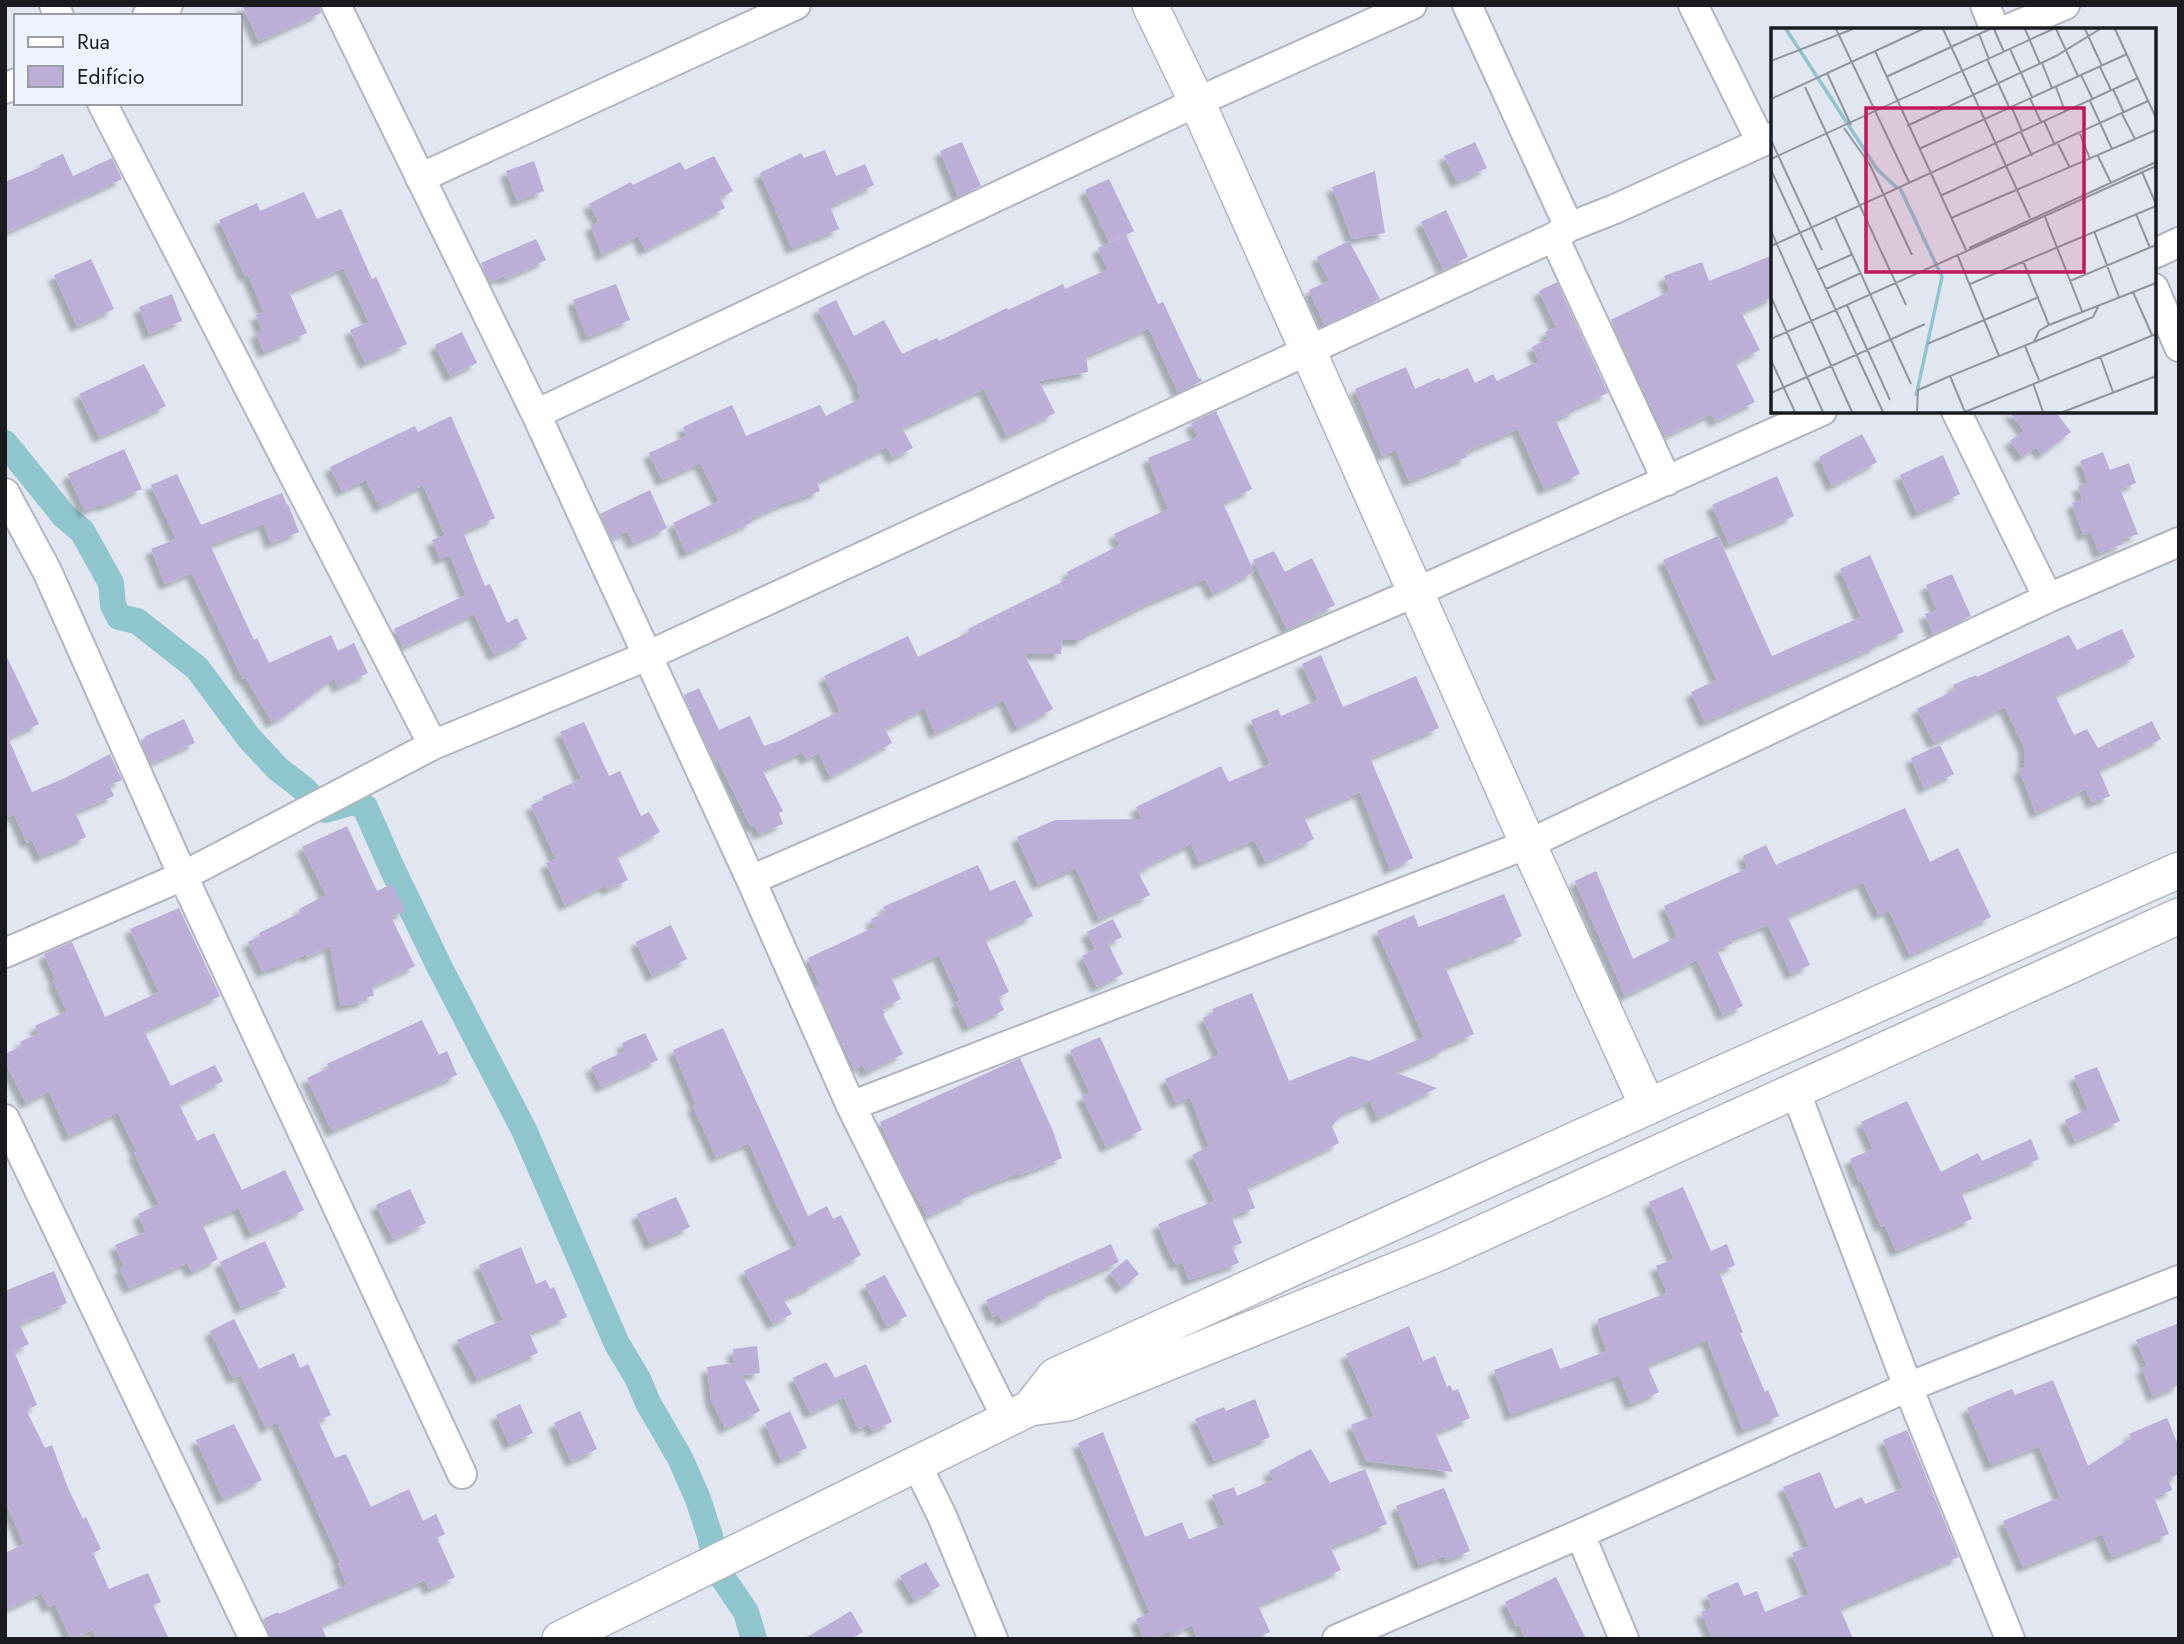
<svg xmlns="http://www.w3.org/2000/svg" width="2184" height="1644" font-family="Jost,sans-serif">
  <defs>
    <filter id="shadow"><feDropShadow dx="-6" dy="6" stdDeviation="2" flood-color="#0004"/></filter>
  </defs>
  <rect width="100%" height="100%" fill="#e1e6f1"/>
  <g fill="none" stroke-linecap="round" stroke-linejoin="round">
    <path stroke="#8fc6cd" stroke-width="26" d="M5,443L64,516L82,531L111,583L113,605L119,617L137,621L197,668L249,738L278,769L304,789L314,800
      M325,810L353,802L365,807L390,864L439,966L524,1130L617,1344L638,1379L648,1403L680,1458L698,1499L710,1536L716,1568L746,1612L754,1639"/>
  </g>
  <path fill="#bbafd8" filter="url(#shadow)" d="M242,5H320L321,13L259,41Z
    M962,142L981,186L958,196L940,151Z
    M1475,142L1487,168L1457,182L1444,156Z
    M825,150L836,176L865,164L874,185L830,206L839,229L792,248L760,173L801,153L804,158Z
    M63,154L73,176L112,158L122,179L5,233V182L41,167L40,164Z
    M714,156L733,191L720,198L725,208L645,250L638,236L602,255L591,226L599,222L589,204L631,182L633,185L680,162L685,170Z
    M534,161L544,191L517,201L506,171Z
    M1375,171L1385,233L1352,239L1332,187Z
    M1109,179L1134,231L1109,242L1085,190Z
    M304,192L317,219L341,209L372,279L376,277L407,344L365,363L350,330L369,322L343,268L289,292L307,333L264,352L256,333L262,330L256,315L264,312L248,274L245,276L219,220L257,203L260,211Z
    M1446,210L1468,257L1443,269L1421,222Z
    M1126,235L1158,304L1163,302L1199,379L1201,378L1202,381L1178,392L1149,328L1086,356L1088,372L1039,381L1055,413L1007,436L984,389L902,428L913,448L893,458L887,447L817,482L820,491L782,504L750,519L752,522L686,553L673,523L719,501L700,463L662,480L649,453L686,436L683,427L732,405L746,436L820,405L826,416L861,398L857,389L859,388L818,309L836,300L854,336L884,320L902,354L937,338L939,341L1007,308L1008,310L1063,284L1065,289L1108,269L1098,248Z
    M536,239L546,260L505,279L504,276L490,282L481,263Z
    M1349,241L1380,299L1325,325L1309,290L1329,281L1317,257Z
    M1773,255V297L1741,312L1760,350L1735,362L1755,402L1715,421L1711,414L1665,436L1611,320L1670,291L1664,276L1702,262L1709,281Z
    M91,259L114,309L77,326L54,275Z
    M1557,282L1608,393L1574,408L1575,411L1555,419L1580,474L1544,489L1518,429L1465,452L1467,457L1409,481L1396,450L1382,456L1355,389L1406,367L1415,389L1439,378L1441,380L1468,368L1475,383L1493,374L1497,381L1539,361L1532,347L1548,339L1545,332L1556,327L1539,291Z
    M616,284L630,320L587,337L573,300Z
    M172,294L182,321L149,334L139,307Z
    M462,332L477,363L450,376L435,345Z
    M144,364L166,406L99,437L79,394Z
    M1216,411L1252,489L1223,503L1254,572L1213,594L1205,579L1153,601L1083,636V640H1062L1061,654H1024L1053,709L1017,728L1004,700L935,733L925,708L885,729L892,743L830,777L819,753L806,759L803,752L762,770L783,811L779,813L783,824L759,834L755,825L751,827L718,760L715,763L684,695L699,688L719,730L750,716L764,746L779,741L840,711L824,676L908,636L918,657L969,632L968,629L1070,578L1067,572L1120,545L1114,534L1168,509L1148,458L1198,437L1191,423Z
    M2009,411H2055L2071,432L2042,454L2036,447L2022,457L2010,441L2024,431Z
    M451,416L495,518L463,532L485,586L490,584L507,623L517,618L527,639L494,655L474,614L403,647L394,629L466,595L450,555L440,559L432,540L445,535L423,485L380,507L366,480L342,491L330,467L415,426L418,432Z
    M1862,434L1877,462L1832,486L1819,457Z
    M124,449L142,489L103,506L102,504L85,511L68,474Z
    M2103,452L2110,470L2129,463L2136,483L2120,489L2138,534L2120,540L2123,544L2099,553L2091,532L2083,535L2072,503L2082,499L2078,486L2088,483L2080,461Z
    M1943,455L1960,494L1917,513L1900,475Z
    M177,474L201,525L282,493L287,505L288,504L299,532L271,543L264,524L210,545L254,640L257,638L269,663L331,635L338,651L354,643L368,673L338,687L334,678L284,716L272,722L246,678L243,679L192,573L165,584L151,549L176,539L151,485Z
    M1777,476L1794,516L1729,544L1712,505Z
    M650,490L667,528L633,543L627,531L612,539L600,514Z
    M1718,536L1772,656L1861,617L1840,569L1870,555L1904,632L1876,644L1877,646L1705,722L1691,692L1717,680L1663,560Z
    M1274,551L1285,572L1312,558L1335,605L1287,629L1253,560Z
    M1952,574L1971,616L1933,634L1925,614L1937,610L1926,585Z
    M2122,629L2135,657L2055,695L2074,735L2087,729L2098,748L2152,721L2161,739L2099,770L2110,796L2092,803L2086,789L2036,813L2019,769L2024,767V747L2005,707L1934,743L1917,709L1955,690L1953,685L1976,675L1977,677L2069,635L2077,650Z
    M5,653L39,724L8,738L32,792L65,778L110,754L122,780L109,785L114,796L75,812L86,837L40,857L32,840L27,843L14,814L5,818Z
    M1321,655L1343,707L1416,676L1439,728L1370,758L1413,858L1390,869L1360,792L1304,817L1314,839L1265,862L1255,840L1199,863L1191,844L1152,863L1153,864L1138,872L1150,895L1099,919L1076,868L1038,884L1017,837L1055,820L1142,819L1136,807L1221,766L1229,782L1270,764L1251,720L1278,709L1281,716L1318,700L1302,664Z
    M184,719L195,743L151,763L141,741L145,739L144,737Z
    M584,722L609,776L620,771L641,816L649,812L660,832L617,856L628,880L607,890L606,885L565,905L546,863L556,859L531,805L543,800L542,797L581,779L560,732Z
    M1940,745L1954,774L1924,788L1911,758Z
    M1905,808L1930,862L1958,848L1991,917L1910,955L1889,910L1879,915L1863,882L1787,916L1810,965L1791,974L1768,925L1731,939L1733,943L1717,950L1743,1006L1723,1015L1697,960L1625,996L1575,881L1596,871L1633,959L1677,937L1664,906L1748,868L1743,856L1766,845L1776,865Z
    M347,826L377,891L392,884L405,911L391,917L415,966L372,986L374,996L365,997V1001L341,1006L330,946L307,957L306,954L276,968L275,966L263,972L248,942L260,936L259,933L300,913L299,909L326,895L302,847Z
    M978,865L990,891L1015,880L1033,916L985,939L1009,992L998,997L1004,1010L968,1027L956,1002L960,1001L939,955L891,977L901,999L882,1008L885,1013L883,1014L903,1054L866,1072L863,1065L854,1069L816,987L820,985L808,958L875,927L871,919L886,912L883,907Z
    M1504,894L1522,936L1445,967L1474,1034L1443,1047L1444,1050L1394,1072L1437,1088L1377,1118L1370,1101L1343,1113L1332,1126L1339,1143L1247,1187L1255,1208L1231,1216L1242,1243L1232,1247L1239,1263L1189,1280L1182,1262L1176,1265L1165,1244L1158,1224L1215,1201L1192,1155L1209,1146L1190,1097L1176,1103L1165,1079L1219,1055L1203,1018L1214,1013L1212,1009L1252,993L1289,1081L1352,1056L1369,1061L1424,1037L1377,931L1414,915L1419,927Z
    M179,908L220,996L144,1031L171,1086L215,1065L223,1081L179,1104L197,1141L214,1133L242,1190L285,1170L304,1210L251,1234L239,1208L202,1224L218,1259L192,1272L187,1263L129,1288L120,1269L124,1267L115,1245L146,1232L138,1214L159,1204L134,1153L137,1152L118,1113L69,1136L49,1091L26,1103L5,1062V1054L22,1046L20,1042L39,1033L35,1026L67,1011L53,981L56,980L44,954L72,942L105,1017L159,992L130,929Z
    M1113,919L1122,937L1108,944L1123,974L1097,987L1082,956L1095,949L1087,932Z
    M671,925L687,959L652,976L636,942Z
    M422,1020L439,1055L447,1051L457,1075L332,1131L307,1078L329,1068L327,1064Z
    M723,1028L808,1216L827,1206L833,1219L841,1215L861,1255L813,1283L814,1285L783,1299L792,1314L773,1324L744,1271L798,1245L778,1208L749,1143L716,1157L693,1106L696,1104L673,1050Z
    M645,1033L658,1060L601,1087L591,1067L625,1051L622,1043Z
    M1100,1037L1142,1130L1106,1147L1082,1096L1090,1093L1070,1050Z
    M1020,1058L1053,1131L1062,1158L1020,1175L1019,1173L968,1193L969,1196L927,1216L902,1172L880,1122Z
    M2097,1067L2120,1121L2075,1141L2065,1120L2088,1109L2074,1076Z
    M1907,1101L1941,1172L1978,1153L1982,1161L2031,1139L2039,1159L1961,1192L1972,1219L1896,1251L1885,1225L1881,1227L1862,1181L1859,1182L1850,1159L1873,1149L1861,1122Z
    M1683,1187L1711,1251L1727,1244L1735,1265L1719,1272L1743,1332L1740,1333L1765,1392L1768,1390L1779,1416L1743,1430L1707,1340L1647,1365L1659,1392L1631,1404L1619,1375L1511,1415L1494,1370L1552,1348L1560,1369L1607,1351L1598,1327V1319L1667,1293L1656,1266L1674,1259L1649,1202Z
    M410,1189L426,1223L393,1239L376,1205Z
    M676,1197L690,1227L650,1244L637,1214Z
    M265,1241L286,1287L241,1308L220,1262Z
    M1111,1244L1119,1262L1044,1295L1046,1298L1002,1321L998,1314L993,1317L986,1300Z
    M521,1247L536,1284L546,1280L550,1289L554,1287L567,1317L529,1333L538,1353L477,1379L457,1340L503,1320L479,1265Z
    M1127,1259L1139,1274L1122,1288L1110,1273Z
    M54,1271L67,1303L19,1324L29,1344L14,1351L37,1405L26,1410L45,1448L52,1445L68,1488L83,1519L86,1517L101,1549L93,1553L109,1589L148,1573L161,1602L153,1605L169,1639H97L93,1630L71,1639L55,1604L48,1607L42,1593L5,1610V1553L24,1544L5,1500V1291Z
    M885,1275L907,1316L887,1326L865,1285Z
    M234,1319L259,1369L294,1353L300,1368L308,1364L331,1415L318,1421L335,1458L346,1454L371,1507L409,1489L423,1521L436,1514L445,1534L437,1538L455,1577L429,1589L425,1580L321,1625L327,1639H270L263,1619L278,1612L279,1614L347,1585L338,1564L341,1563L277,1422L266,1428L242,1377L250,1373L233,1378L210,1331Z
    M2179,1323V1385L2153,1396L2142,1368L2147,1366L2136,1340Z
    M1409,1326L1423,1361L1435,1356L1447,1387L1450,1385L1453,1391L1458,1389L1470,1418L1435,1433L1453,1472L1366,1461L1351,1425L1374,1416L1346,1354Z
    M757,1346L760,1373L742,1375L760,1411L725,1428L711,1400L707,1367L734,1363L733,1349Z
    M826,1362L835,1378L866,1364L892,1422L872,1431L869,1424L858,1429L844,1397L810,1413L793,1378Z
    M2053,1380L2088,1466L2131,1438L2129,1434L2167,1418L2179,1447V1474L2168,1479L2172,1490L2154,1497L2169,1534L2112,1557L2102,1534L2023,1567L2003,1521L2060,1497L2039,1446L1991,1465L1967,1408L2012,1389L2015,1395Z
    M1255,1399L1270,1437L1214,1461L1195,1419L1224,1407L1226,1411Z
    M520,1404L533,1433L509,1444L496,1415Z
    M580,1411L597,1449L571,1461L554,1423Z
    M790,1411L807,1448L781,1460L765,1423Z
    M234,1424L262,1480L223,1499L196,1440Z
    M1907,1430L1959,1557L1840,1608L1853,1639H1713L1701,1612L1712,1608L1707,1595L1738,1582L1744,1596L1757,1591L1765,1612L1809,1594L1792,1553L1809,1546L1783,1487L1820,1472L1835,1509L1862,1497L1865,1504L1903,1488L1883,1440Z
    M1103,1432L1145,1537L1182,1522L1189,1539L1225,1525L1212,1495L1234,1487L1237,1496L1273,1480L1269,1471L1311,1449L1330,1483L1365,1469L1387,1524L1330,1547L1341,1570L1258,1605L1270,1632L1253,1639H1198L1192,1625L1171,1635L1169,1631L1151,1639H1144L1136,1619L1150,1613L1078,1443Z
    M1444,1488L1470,1551L1446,1560L1445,1556L1419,1565L1396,1506Z
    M926,1562L940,1586L914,1600L900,1576Z
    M1556,1577L1586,1639H1525L1519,1624L1516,1626L1505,1602Z
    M851,1611L863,1632L851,1639H804Z"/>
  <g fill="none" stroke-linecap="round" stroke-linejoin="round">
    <g stroke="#b1b5c0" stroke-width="32">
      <path id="minor" d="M54,5L59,16
        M336,5L536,414L751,880L851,1106L1007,1419
        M1467,5L1569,227
        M1693,5L1761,142
        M1985,5L1995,30
        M147,16L168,5
        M2006,30L2065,5
        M5,89L16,83
        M102,103L433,745
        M420,178L796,5
        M1554,237L1667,481
        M2154,254L2179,242
        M2154,288L2179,347
        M1956,411L2048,598
        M536,414L1197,102L1412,5
        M5,493L47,571L183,876L462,1474
        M751,880L1416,592L1822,411
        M5,953L183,876L433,745L647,656L1554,237L1569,227L1615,209L1773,137
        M1795,1090L1908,1387L2010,1639
        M851,1106L1528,844L2048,598L2179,542
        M5,1119L254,1639
        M916,1463L942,1516L993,1639
        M1580,1534L1624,1639
        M1337,1639L1580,1534L1908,1387L2179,1280"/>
    </g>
    <g stroke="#b1b5c0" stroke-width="38">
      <path id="tertiary" d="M1150,5L1197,102L1528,844L1648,1107
        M1030,1408L1055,1376L1698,1084L2179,870
        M560,1639L1030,1408L1068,1403L1436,1254L2179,916"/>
    </g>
    <use href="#minor" stroke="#fff" stroke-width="28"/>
    <use href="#tertiary" stroke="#fff" stroke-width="35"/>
  </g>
  <g transform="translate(1771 28)">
    <rect width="385" height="385" fill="#e1e6f1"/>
    <path fill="none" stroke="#8fc6cd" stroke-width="3.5" d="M15,1L106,141L126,160M129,160L171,249L145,368"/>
    <path fill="none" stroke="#91959d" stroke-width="2" d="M65,1L138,154M172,1L259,190M223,1L233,24M254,1L269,36M285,1L307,48M314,1L331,38M344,1L385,90M208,6L218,31M239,21L261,69M104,23L195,222M216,31L238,79M0,33L82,1M271,35L281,60M329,39L340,62M56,45L80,97M310,47L322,72M115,49L219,1M34,59L135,277M285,59L294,83M342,61L353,85M259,70L270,94M0,71L152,1M319,73L341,121M240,78L251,103M351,86L364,111M273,93L284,117M136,98L285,28L329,1M73,100L99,137L141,227M250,104L261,128M309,106L319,131M0,112L51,222M287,116L299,140M148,121L356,26M327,128L340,155M0,131L282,1M0,142L112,384M371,144L385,176M169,168L377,73M365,186L379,220M64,189L140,356M274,189L311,283M180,190L385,102M0,203L81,384M323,203L348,269M0,218L367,50M198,220L385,134M186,226L228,328M252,233L278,297M46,242L82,226M299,253L385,217M385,255L278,297L268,303L263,314L179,348L194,384L385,306M199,256L385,178M55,261L90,245M362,264L381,307M0,269L52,384M76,277L119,372M0,311L385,138M263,314L322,289L328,277M156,316L268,269M254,318L268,352M329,328L342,364M0,332L24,384M262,355L272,384M0,365L154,296M146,384L147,362L179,348M292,384L385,348"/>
    <path fill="#c2185b" fill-opacity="0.15" stroke="#c2185b" stroke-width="3.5" d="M95,80H313V244H95Z"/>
    <rect width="385" height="385" fill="none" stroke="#191b1f" stroke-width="3.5"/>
  </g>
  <rect width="2184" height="1644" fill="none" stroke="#191b1f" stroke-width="14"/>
  <rect x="14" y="14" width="228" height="91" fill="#eff3ff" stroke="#999da5" stroke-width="2"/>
  <rect x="28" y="37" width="35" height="10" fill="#ffffff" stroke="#999da5" stroke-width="2"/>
  <text x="77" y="49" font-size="21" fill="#191b1f">Rua</text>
  <rect x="28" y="66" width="35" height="21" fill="#bbafd8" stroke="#999da5" stroke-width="2"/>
  <text x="77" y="84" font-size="21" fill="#191b1f">Edifício</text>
</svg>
